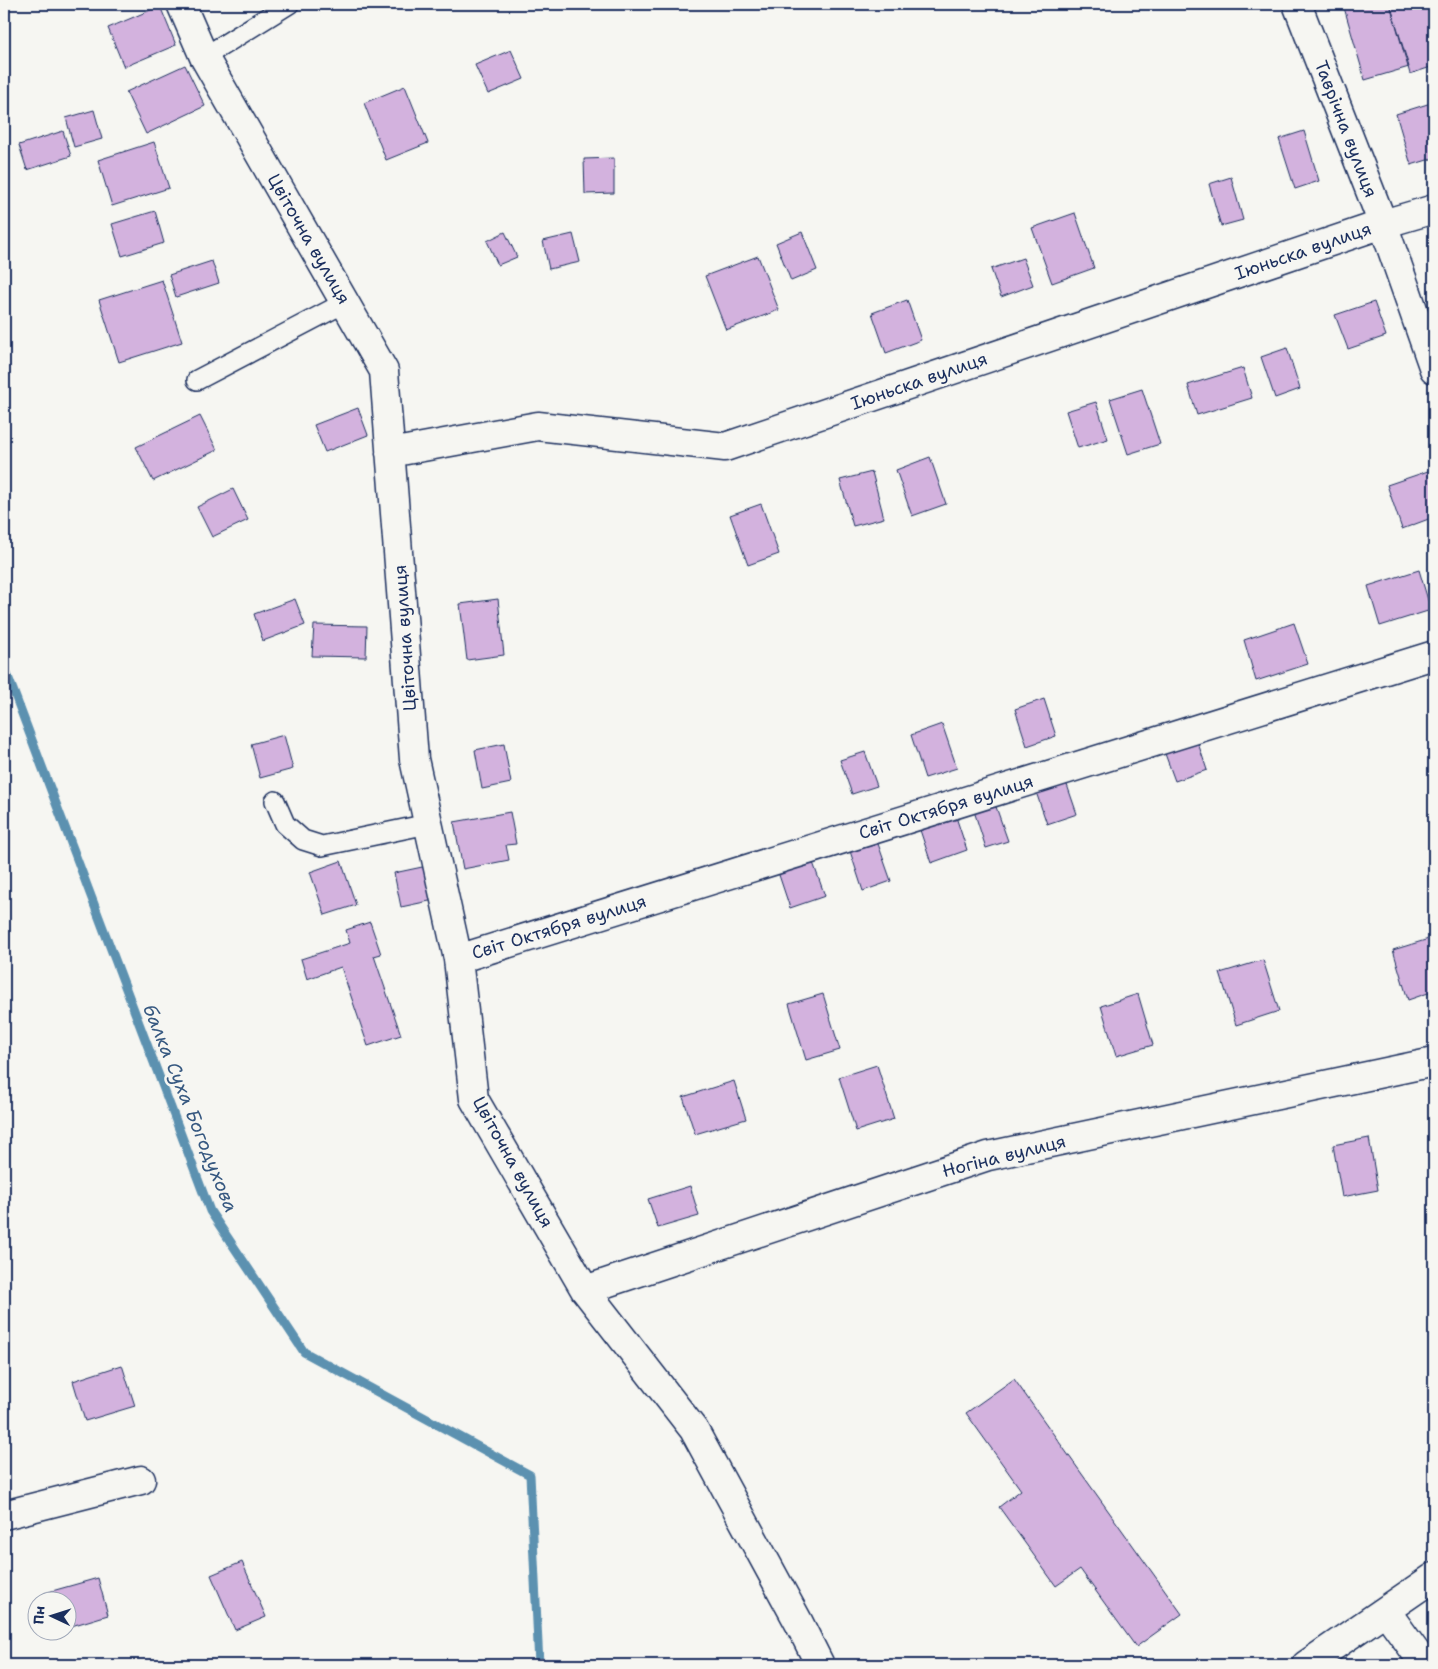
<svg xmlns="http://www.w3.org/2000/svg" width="1438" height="1669" font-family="'Shantell Sans',sans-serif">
  <rect width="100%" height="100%" fill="#f6f6f2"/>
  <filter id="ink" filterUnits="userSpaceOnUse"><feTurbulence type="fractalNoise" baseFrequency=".02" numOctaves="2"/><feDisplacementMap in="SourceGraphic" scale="10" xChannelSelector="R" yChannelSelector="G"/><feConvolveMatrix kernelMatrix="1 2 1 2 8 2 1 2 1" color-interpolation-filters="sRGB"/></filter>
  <g filter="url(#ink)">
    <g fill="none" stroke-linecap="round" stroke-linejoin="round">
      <path stroke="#5c91b0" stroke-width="9" d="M4,666L210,1211L304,1352L530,1475L539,1665"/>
    </g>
    <path fill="#d3b2de" stroke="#1b2f5e" d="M1343,4H1390L1409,67L1365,80Z
      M1390,4H1434V66L1410,74Z
      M160,6L176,45L124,67L108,28Z
      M511,50L524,79L488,94L475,65Z
      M185,65L205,106L146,134L126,92Z
      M405,86L428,143L386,160L364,103Z
      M1434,102V158L1411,165L1396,114Z
      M94,110L102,139L74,147L66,118Z
      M63,131L71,156L27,170L19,145Z
      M1304,131L1319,181L1295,189L1279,139Z
      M154,142L169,188L112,206L98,160Z
      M614,158V193L585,194L584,159Z
      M1231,177L1243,220L1221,226L1209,184Z
      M155,211L164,243L122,256L112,224Z
      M1075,213L1094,268L1052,283L1032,228Z
      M505,232L517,257L498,265L487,241Z
      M802,232L817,270L791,281L776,243Z
      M573,234L580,262L549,269L543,241Z
      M758,256L779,310L726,330L705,276Z
      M1023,258L1033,285L1001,297L991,269Z
      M212,261L219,283L176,297L169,275Z
      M162,280L182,342L119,362L99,300Z
      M907,300L921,340L886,353L872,313Z
      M1374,302L1386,336L1348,349L1335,315Z
      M1287,348L1300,389L1275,398L1261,357Z
      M1243,368L1252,398L1197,415L1188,385Z
      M1142,389L1160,444L1128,454L1110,399Z
      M1096,402L1108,439L1078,448L1066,411Z
      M358,408L368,435L325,452L314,425Z
      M200,416L217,450L153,481L136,447Z
      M930,457L946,504L912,516L896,470Z
      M1431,470L1434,480V517L1402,529L1387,485Z
      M872,472L884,518L853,526L840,480Z
      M233,489L248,520L212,537L197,507Z
      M761,504L779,554L748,565L730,515Z
      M1419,570L1431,610L1380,626L1368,586Z
      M295,599L305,625L263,641L254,614Z
      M498,599L504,655L467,660L460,604Z
      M1294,623L1308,664L1256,681L1244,640Z
      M314,625L367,626L366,657L312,656Z
      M1044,699L1056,736L1027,746L1015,709Z
      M942,724L957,768L925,778L911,735Z
      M284,735L293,769L260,778L251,744Z
      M1197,740L1207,770L1175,781L1164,751Z
      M504,744L511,783L482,789L475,750Z
      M865,752L877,786L852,794L840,760Z
      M1065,779L1077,814L1047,824L1035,789Z
      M995,804L1008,841L986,848L974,811Z
      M510,812L516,844L506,845L509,860L463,869L454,822Z
      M955,814L967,850L931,863L919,827Z
      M876,838L891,881L863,891L849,848Z
      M811,857L825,896L790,908L777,869Z
      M341,861L356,905L325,915L310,872Z
      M427,866L434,900L401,907L394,873Z
      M370,922L381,954L374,956L401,1035L368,1046L341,967L307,979L301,959L350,943L346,930Z
      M1432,938L1434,945V991L1408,1000L1393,950Z
      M1263,960L1279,1011L1236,1025L1220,973Z
      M823,994L840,1050L806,1060L789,1004Z
      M1138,994L1153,1045L1116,1056L1101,1006Z
      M877,1065L894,1119L856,1131L839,1077Z
      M734,1081L746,1119L695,1134L683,1097Z
      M1369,1138L1378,1190L1342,1197L1333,1145Z
      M690,1186L699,1216L658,1228L648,1199Z
      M122,1365L135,1406L85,1421L73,1381Z
      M1014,1379L1182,1614L1136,1647L1080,1569L1056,1586L999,1507L1021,1490L966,1413Z
      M242,1562L266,1617L235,1630L211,1575Z
      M98,1578L108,1615L68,1627V1602H47L45,1593Z"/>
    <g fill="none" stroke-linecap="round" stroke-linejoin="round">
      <g stroke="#1b2f5e" stroke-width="22">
        <path id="lane" d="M204,57L289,4
          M197,380L346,302
          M275,801L285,824L303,840L322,846L428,824"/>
      </g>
      <g stroke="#1b2f5e" stroke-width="31">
        <path id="street" d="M181,4L204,57L384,371L414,759L458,959L474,1099L585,1290L694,1430L799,1623L820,1665
          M1297,4L1383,224L1434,369
          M390,453L538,426L725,447L1383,224L1434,209
          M458,959L1434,655
          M585,1290L988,1156L1434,1062
          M4,1515L141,1480
          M1386,1611L1425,1665
          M1306,1665L1434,1577"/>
      </g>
      <use href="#lane" stroke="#f6f6f2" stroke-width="19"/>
      <use href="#street" stroke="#f6f6f2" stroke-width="28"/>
    </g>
  </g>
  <g text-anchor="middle" stroke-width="5" stroke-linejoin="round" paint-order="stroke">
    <g font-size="18" fill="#1b2f5e" stroke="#f6f6f2">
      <text transform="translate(1346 129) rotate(69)" y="6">Таврічна вулиця</text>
      <text transform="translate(309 239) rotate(60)" y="6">Цвiточна вулиця</text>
      <text transform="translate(1303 251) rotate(-19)" y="6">Iюньска вулиця</text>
      <text transform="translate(919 381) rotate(-19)" y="6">Iюньска вулиця</text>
      <text transform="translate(405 638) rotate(-94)" y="6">Цвiточна вулиця</text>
      <text transform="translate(946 807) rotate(-17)" y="6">Світ Октября вулиця</text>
      <text transform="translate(559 927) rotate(-17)" y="6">Світ Октября вулиця</text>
      <text transform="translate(1004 1156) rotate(-14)" y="6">Ногіна вулиця</text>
      <text transform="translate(513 1162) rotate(61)" y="6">Цвiточна вулиця</text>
    </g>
    <g font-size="19" font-style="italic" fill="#365880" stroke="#f6f6f2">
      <text transform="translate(191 1108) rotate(68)" y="7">балка Суха Богодухова</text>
    </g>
  </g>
  <rect width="1438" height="1669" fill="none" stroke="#f6f6f2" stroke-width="20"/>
  <rect x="10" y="10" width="1418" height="1649" fill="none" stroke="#1b2f5e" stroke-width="2" filter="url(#ink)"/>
  <g transform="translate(52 1616) rotate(274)"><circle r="24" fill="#f6f6f2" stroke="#9ea6b7"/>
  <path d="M0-4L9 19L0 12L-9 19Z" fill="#1b2f5e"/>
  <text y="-8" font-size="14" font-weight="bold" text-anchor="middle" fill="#1b2f5e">Пн</text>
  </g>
</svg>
